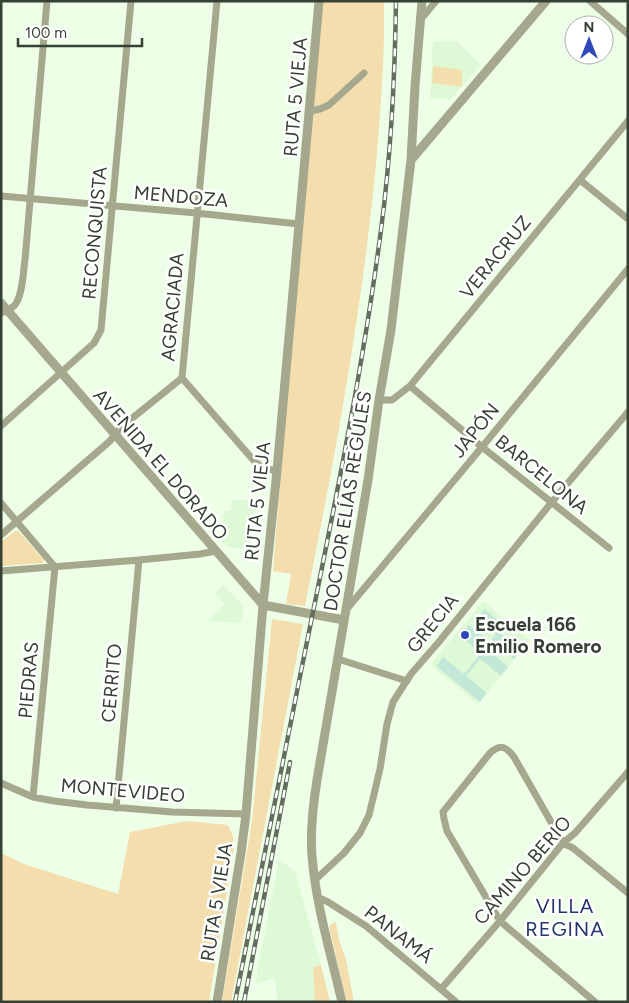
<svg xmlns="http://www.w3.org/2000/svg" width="629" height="1003" font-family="Figtree,sans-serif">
  <rect width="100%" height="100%" fill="#edffe7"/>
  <path fill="#def9d5" d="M456,41L481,64L451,99L430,98L433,42Z
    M232,500L255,501L250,550L228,547L221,540L224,511H231Z
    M224,585L244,607L241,623L207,621L225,605L214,594Z
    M483,601L530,640L478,704L430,665Z
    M279,860L295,871L321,965L313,967L315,1002H277L275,978L255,984Z"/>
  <path fill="#f4deae" d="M322,1H384C384,23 384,44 383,66C374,248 341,428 305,606L286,604L291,574L273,571L295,297Z
    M433,66L462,70V87L432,83Z
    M15,531H18L44,560L43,563L1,566V542Z
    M272,619L303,624L231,1002H222L252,821Z
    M187,821L228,825L233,836L234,848L209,1002H1V853L24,864L118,894L130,832Z
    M334,922L336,923L339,940L346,959L354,1002H347L330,931V925Z
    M321,965L330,1002H315L313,967Z"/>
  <path fill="#c4e8d7" d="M484,609L504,625L500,630L503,632L501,634L522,650L514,659L494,642L488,650L508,667L501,676L480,659L466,676L487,693L480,702L436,666L443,657L464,674L481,653L460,636L469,625L490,642L496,634L483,623L486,619L480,614Z"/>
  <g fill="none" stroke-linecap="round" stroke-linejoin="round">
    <path stroke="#a6a88e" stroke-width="7" d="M590,1L628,34
      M421,19L436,1
      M310,111L320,109L329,105L364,73
      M580,180L628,219
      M1,196L196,213L299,224
      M1,313C6,311 12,308 15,305C23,294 23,272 25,260L47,1
      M182,378L255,462L264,468L277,471
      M410,386L482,447L609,548
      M379,400H392L410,386L628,121
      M1,426L94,343L101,330L131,1
      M1,503L55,567L33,797
      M1,535L110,441L120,428L182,378L217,1
      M1,571L139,560L200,554L216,551
      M346,610L482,447L628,269
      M338,659L407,681
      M1,783L33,797L54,801L87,805L172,812L246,814
      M116,808L139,560
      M315,880L344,853L360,833L369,815L380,769L387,724L393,702L400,691L411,674L438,643L551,503L628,412
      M317,897L328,902L366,926L456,1002
      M441,989L500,921L563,843L575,833L628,772
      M595,1002L500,921L447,831L444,819L443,812L490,753C501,743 506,747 514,757L563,843L573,848L628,893"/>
    <path stroke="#a6a88e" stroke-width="9" d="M411,160L546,1
      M1,303L263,605L344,620
      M217,1002L241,853L246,814L263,605L277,471L319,1
      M342,1002C331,954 316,906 312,856C310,831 313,805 317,780L368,480L379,400L391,330L411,160L415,86L422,1"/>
    <g stroke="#636e5f" stroke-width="4.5">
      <path id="rail" d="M235,1002C261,873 286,745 312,617C338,489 364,360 381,230C391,154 395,77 396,1
        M244,1002L290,762"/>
    </g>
    <use href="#rail" stroke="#fff" stroke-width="2.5" stroke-dasharray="8" stroke-linecap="butt"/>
  </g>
  <circle fill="#2f47b8" stroke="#fff" stroke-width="2" cx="465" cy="635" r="5"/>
  <g text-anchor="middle" stroke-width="5" stroke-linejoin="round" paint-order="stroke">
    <g font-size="19" fill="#374034" stroke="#fff">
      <text transform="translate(295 97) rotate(-85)" y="7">RUTA 5 VIEJA</text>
      <text transform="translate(181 196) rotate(5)" y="7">MENDOZA</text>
      <text transform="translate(94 233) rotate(-85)" y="7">RECONQUISTA</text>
      <text transform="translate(495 257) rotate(-51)" y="7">VERACRUZ</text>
      <text transform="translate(172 307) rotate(-85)" y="7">AGRACIADA</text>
      <text transform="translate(475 430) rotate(-51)" y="7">JAPÓN</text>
      <text transform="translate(161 464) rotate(49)" y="7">AVENIDA EL DORADO</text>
      <text transform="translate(542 474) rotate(39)" y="7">BARCELONA</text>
      <text transform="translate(257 501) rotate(-84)" y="7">RUTA 5 VIEJA</text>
      <text transform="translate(347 501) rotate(-81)" y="7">DOCTOR ELÍAS REGULES</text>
      <text transform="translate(432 623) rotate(-51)" y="7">GRECIA</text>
      <text transform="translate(28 680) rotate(-85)" y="7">PIEDRAS</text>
      <text transform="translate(111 683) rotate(-85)" y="7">CERRITO</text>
      <text transform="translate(123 790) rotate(5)" y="7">MONTEVIDEO</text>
      <text transform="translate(522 870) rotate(-49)" y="7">CAMINO BERIO</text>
      <text transform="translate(216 902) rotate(-81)" y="7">RUTA 5 VIEJA</text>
      <text transform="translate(399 934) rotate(38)" y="7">PANAMÁ</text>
    </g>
    <g font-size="19" font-weight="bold" fill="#374034" stroke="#fff" text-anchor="start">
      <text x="475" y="631">Escuela 166<tspan x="475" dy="22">Emilio Romero</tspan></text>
    </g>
    <g font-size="20" letter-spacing="1" fill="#25356d" stroke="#fff">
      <text x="565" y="913">VILLA<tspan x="565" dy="23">REGINA</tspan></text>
    </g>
  </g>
  <rect width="629" height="1003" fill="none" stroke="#374034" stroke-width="5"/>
  <g transform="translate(589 40)"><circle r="24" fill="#ffffff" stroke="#afb3ae"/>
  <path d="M0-4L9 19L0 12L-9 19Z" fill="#2f47b8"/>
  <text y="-8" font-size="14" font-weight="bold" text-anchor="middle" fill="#374034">N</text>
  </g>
  <path d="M18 38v8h124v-8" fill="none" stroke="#374034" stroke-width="2.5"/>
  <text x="25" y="38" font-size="15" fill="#374034" stroke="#ffffff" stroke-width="4" paint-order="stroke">100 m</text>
</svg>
